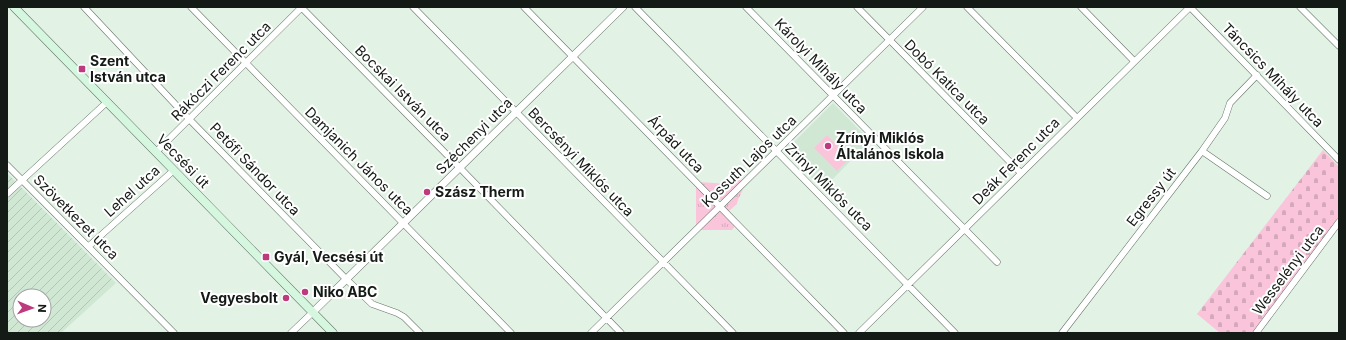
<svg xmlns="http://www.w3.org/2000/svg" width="1346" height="340" font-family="Inter,sans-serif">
  <defs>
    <pattern id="industrial-furrows" width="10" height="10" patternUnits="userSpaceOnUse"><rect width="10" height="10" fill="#d0e7d4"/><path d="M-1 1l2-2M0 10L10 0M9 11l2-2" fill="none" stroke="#b2c6b5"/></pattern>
    <pattern id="grass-tufts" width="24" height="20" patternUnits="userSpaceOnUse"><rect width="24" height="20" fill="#fac5db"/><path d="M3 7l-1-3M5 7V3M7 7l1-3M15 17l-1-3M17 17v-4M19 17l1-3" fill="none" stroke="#d5a9bb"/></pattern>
    <pattern id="cemetery-stones" width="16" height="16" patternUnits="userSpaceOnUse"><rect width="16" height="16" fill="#fac5db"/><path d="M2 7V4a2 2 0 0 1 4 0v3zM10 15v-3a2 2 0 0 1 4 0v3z" fill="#d5a9bb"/></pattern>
  </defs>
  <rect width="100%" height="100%" fill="#e2f3e5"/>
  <path fill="#d0e7d4" d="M833,103L870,141L823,189L785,151Z"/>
  <path fill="url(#industrial-furrows)" fill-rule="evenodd" d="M7,173L116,283L61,333H7ZM20,296H44V320H20Z"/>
  <path fill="url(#grass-tufts)" d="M739,179L742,181L722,200H718L699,182L729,184L733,183Z
    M696,186L715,204V208L696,227Z
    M743,188C742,194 738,197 737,204L728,212L725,208V205Z
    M718,212H721L735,226L732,230H699Z"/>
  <path fill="url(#cemetery-stones)" d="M1323,150L1339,167V218L1255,333H1220L1197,314Z"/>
  <path fill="#fac5db" d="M827,135L850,158L837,171L814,148Z"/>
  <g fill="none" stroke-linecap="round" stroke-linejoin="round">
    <g stroke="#647367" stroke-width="7">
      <path id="minor" d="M84,7L189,119L347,280L372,304L397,313L404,317L420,333
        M191,7L511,333
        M301,7L460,168L621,333
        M413,7L733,333
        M524,7L844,333
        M635,7L955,333
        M746,7L997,262
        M857,7L1021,173
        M967,7L1077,118
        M1081,7L1134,61
        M1190,7L1339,160
        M1300,7L1339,46
        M1202,151L1267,196
        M156,152L302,7
        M7,165L174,333
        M7,194L107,102
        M89,246L174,170
        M291,333L313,312
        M591,333L923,7
        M859,333L1190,7
        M1062,333L1202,151L1225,118L1230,103L1257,75
        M1256,333L1339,222"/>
    </g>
    <g stroke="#647367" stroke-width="8">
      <path id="tertiary" d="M313,312L623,7"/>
    </g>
    <g stroke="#647367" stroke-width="9">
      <path id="secondary" d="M14,7L333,333"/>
    </g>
    <use href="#minor" stroke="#fff" stroke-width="6"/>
    <use href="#tertiary" stroke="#fff" stroke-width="7"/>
    <use href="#secondary" stroke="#d6f7df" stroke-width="8"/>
  </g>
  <g fill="#be3a7f" stroke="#fff" stroke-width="1.5">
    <rect x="78" y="65" width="8" height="8" rx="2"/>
    <circle cx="828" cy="146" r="4"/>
    <circle cx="427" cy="192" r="4"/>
    <rect x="262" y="253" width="8" height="8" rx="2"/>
    <circle cx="305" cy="292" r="4"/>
    <circle cx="286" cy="298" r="4"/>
  </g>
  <g text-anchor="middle" stroke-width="4" stroke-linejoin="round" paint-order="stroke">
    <g font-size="14" font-weight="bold" fill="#141a15" stroke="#fff" text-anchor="start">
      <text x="90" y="66">Szent<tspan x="90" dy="16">István utca</tspan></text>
      <text x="836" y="143">Zrínyi Miklós<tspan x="836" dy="16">Általános Iskola</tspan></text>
      <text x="435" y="197">Szász Therm</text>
      <text x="274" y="262">Gyál, Vecsési út</text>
      <text x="313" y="297">Niko ABC</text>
      <text x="278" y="303" text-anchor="end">Vegyesbolt</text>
    </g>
    <g font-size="14" fill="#141a15" stroke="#fff">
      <text transform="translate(821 66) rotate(46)" y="5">Károlyi Mihály utca</text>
      <text transform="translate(221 71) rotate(-45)" y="5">Rákóczi Ferenc utca</text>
      <text transform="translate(1273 75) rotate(46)" y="5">Táncsics Mihály utca</text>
      <text transform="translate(947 82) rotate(45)" y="5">Dobó Katica utca</text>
      <text transform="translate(403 93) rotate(45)" y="5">Bocskai István utca</text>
      <text transform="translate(474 136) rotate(-45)" y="5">Széchenyi utca</text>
      <text transform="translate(676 144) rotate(46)" y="5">Árpád utca</text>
      <text transform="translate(183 161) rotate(46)" y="5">Vecsési út</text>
      <text transform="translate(359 161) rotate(45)" y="5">Damjanich János utca</text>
      <text transform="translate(749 161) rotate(-44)" y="5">Kossuth Lajos utca</text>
      <text transform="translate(1016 161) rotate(-45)" y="5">Deák Ferenc utca</text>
      <text transform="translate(581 162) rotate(46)" y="5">Bercsényi Miklós utca</text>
      <text transform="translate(255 169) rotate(46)" y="5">Petőfi Sándor utca</text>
      <text transform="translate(829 187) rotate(45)" y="5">Zrínyi Miklós utca</text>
      <text transform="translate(132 191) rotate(-42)" y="5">Lehel utca</text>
      <text transform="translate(1151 197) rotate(-52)" y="5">Egressy út</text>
      <text transform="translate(76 217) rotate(45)" y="5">Szövetkezet utca</text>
      <text transform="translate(1288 270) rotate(-53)" y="5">Wesselényi utca</text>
    </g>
  </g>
  <rect width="1346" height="340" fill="none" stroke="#141a15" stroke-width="16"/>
  <g transform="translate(32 308) rotate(92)"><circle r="19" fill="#ffffff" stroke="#a1a3a1"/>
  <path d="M0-3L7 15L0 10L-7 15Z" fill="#be3a7f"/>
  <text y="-6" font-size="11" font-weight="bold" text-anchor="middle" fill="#141a15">N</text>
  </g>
</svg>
